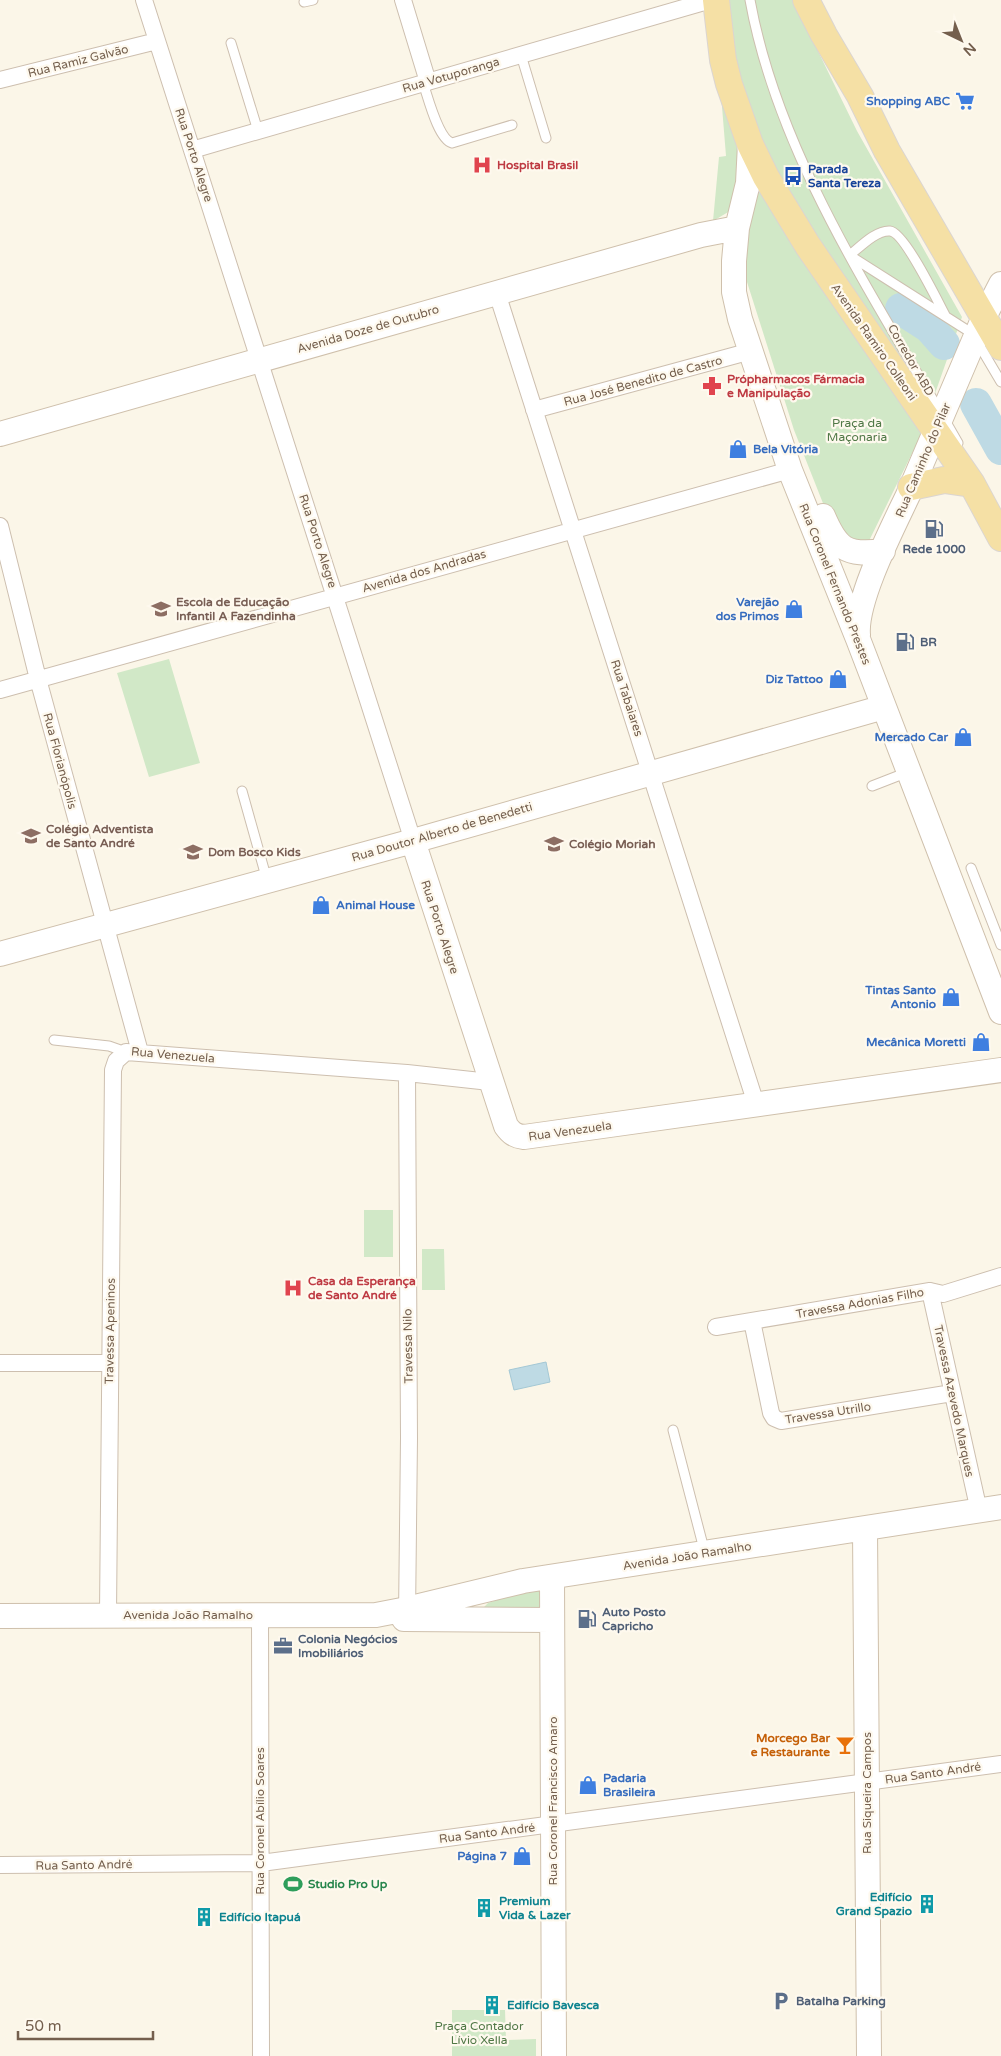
<svg xmlns="http://www.w3.org/2000/svg" width="1001" height="2056" font-family="'Varela Round',sans-serif">
  <rect width="100%" height="100%" fill="#fbf6e8"/>
  <path fill="#d1e8c7" d="M724,0H793L857,131L962,317L932,402L816,239L758,137L735,71Z
    M720,82L739,154L738,190L730,211L713,221L719,157L726,156Z
    M759,184L923,431L866,547L834,531L794,430L747,282L744,244Z
    M169,659L200,763L149,777L117,673Z
    M364,1210H393V1257H364Z
    M422,1249H444L445,1290H422Z
    M537,1587L540,1590V1609H482L488,1603Z
    M452,2010H505L506,2040L536,2039V2056H452Z"/>
  <path fill="#bedae4" stroke="#a4c8d5" d="M546,1362L550,1382L514,1390L509,1370Z"/>
  <g fill="none" stroke-linecap="round" stroke-linejoin="round">
    <path stroke="#bedae4" stroke-width="32" d="M901,309L929,327L944,344
      M976,404L1001,449"/>
    <g stroke="#cdbfaf" stroke-width="11">
      <path id="lane" d="M750,0C779,160 879,304 958,443
        M304,2L313,0
        M231,43L258,131
        M521,55L546,138
        M423,83C428,97 438,139 452,143L512,125
        M850,255C860,247 876,230 890,231C904,232 937,300 945,315
        M852,257L970,332L975,338L1001,382
        M872,786L908,772
        M242,791L267,880
        M971,868L1001,945
        M54,1040L109,1046L126,1052
        M673,1430L705,1553"/>
    </g>
    <g stroke="#cdbfaf" stroke-width="18">
      <path id="street" d="M144,0L413,841
        M403,0L428,82
        M0,80L157,41
        M192,150L711,0
        M497,293L756,1104
        M534,410L751,351
        M0,526L38,679L140,1052
        M0,690L790,470
        M407,1073L409,1438L407,1617
        M930,1291L979,1511
        M752,1321L771,1413L774,1418L781,1421L952,1393
        M716,1327L930,1291L943,1294L1001,1276
        M0,1363H110
        M108,1615L113,1070L116,1061L126,1052L407,1073L490,1082
        M260,1615L261,2056
        M0,1865L261,1863L1001,1764"/>
    </g>
    <g stroke="#cfc0ac" stroke-width="26">
      <path id="secondary" d="M750,144L748,183L737,228L734,261V292L740,319L790,470L858,639L1001,1012
        M0,434L701,235L737,228
        M823,516C837,549 846,556 883,551
        M858,635C855,600 893,527 909,493C934,434 959,376 984,317L1001,284
        M413,841L506,1126C511,1133 515,1136 524,1137L1001,1070
        M0,954L413,841L884,707
        M865,1529L869,2056
        M552,1577L554,2056
        M0,1616L376,1615L407,1609L523,1581L1001,1507
        M404,1619L552,1620"/>
    </g>
    <g stroke="#dbd5d1" stroke-width="28">
      <path id="primary" d="M716,0L723,60L729,84L750,144L766,177L808,246L972,484L1001,538
        M806,0L824,35L860,96L887,151L1001,347
        M911,487L944,480L972,484"/>
    </g>
    <use href="#lane" stroke="#fff" stroke-width="9"/>
    <use href="#street" stroke="#fff" stroke-width="16"/>
    <use href="#secondary" stroke="#fff" stroke-width="24"/>
    <use href="#primary" stroke="#f5e0a5" stroke-width="26"/>
  </g>
  <defs>
    <g id="supermarket-bare" transform="scale(1.5)"><path d="M-6-5.5h2.5l.6 2H6L4.5 2H-2.5L-4.4-4H-6ZM-1.5 3.2a1.3 1.3 0 1 0 .1 0ZM3 3.2a1.3 1.3 0 1 0 .1 0Z" fill="#3f7fe0" stroke="#fef9ee" stroke-width="2.5" paint-order="stroke"/></g>
    <g id="hospital-bare" transform="scale(1.5)"><path d="M-5-5h3v3.5h4V-5h3V5h-3V1.5h-4V5h-3Z" fill="#e0444e" stroke="#fef9ee" stroke-width="2.5" paint-order="stroke"/></g>
    <g id="bus-bare" transform="scale(1.5)"><path d="M-5-6H5V4H4V6H2V4H-2V6H-4V4H-5ZM-3.5-4V0h7V-4ZM-3.5 1.2v1.5H-2V1.2ZM2 1.2v1.5H3.5V1.2Z" fill="#1a4fb4" stroke="#fef9ee" stroke-width="2.5" paint-order="stroke"/></g>
    <g id="pharmacy-bare" transform="scale(1.5)"><path d="M-2-6h4v4h4v4h-4v4h-4v-4h-4v-4h4Z" fill="#e0444e" stroke="#fef9ee" stroke-width="2.5" paint-order="stroke"/></g>
    <g id="shop-bare" transform="scale(1.5)"><path d="M-5-2.5h2.3a2.7 3.5 0 0 1 5.4 0H5L5.5 6h-11ZM-1.5-2.5h3a1.5 2.3 0 0 0-3 0Z" fill="#3f7fe0" stroke="#fef9ee" stroke-width="2.5" paint-order="stroke"/></g>
    <g id="fuel-bare" transform="scale(1.5)"><path d="M-5.5-6h7V0h2V4h1.3V-2.5L3-4.5l.8-.8L6-3V5H2.5V1h-1V6h-7ZM-4.2-4.7v3.2H.2V-4.7Z" fill="#5c6f8a" stroke="#fef9ee" stroke-width="2.5" paint-order="stroke"/></g>
    <g id="school-bare" transform="scale(1.5)"><path d="M0-5L7-2L0 1L-7-2ZM-4 1L0 2.5L4 1V4Q0 6-4 4Z" fill="#8d6e63" stroke="#fef9ee" stroke-width="2.5" paint-order="stroke"/></g>
    <g id="office-bare" transform="scale(1.5)"><path d="M-6-3h4V-5.5h4V-3h4V5H-6ZM-1-4.5V-3h2v-1.5ZM-6 0V1H6V0Z" fill="#5c6f8a" stroke="#fef9ee" stroke-width="2.5" paint-order="stroke"/></g>
    <g id="bar-bare" transform="scale(1.5)"><path d="M-6-5H6L.8 .8V4.5H3.5V6h-7V4.5H-.8V.8Z" fill="#e8710a" stroke="#fef9ee" stroke-width="2.5" paint-order="stroke"/></g>
    <g id="stadium-bare" transform="scale(1.5)"><path d="M0-5a6.5 5 0 1 0 0 10a6.5 5 0 1 0 0-10ZM-3.5-1.8h7v3.6h-7Z" fill="#2e9e5b" stroke="#fef9ee" stroke-width="2.5" paint-order="stroke"/></g>
    <g id="building-bare" transform="scale(1.5)"><path d="M-4-6H4V6H1V3H-1V6H-4ZM-2.5-4.3h1.7v1.8h-1.7ZM.8-4.3h1.7v1.8H.8ZM-2.5-1h1.7V.8h-1.7ZM.8-1h1.7V.8H.8Z" fill="#0f9aa8" stroke="#fef9ee" stroke-width="2.5" paint-order="stroke"/></g>
    <g id="parking-bare" transform="scale(1.5)"><path d="M-3.5-5.5H1a3.5 3.5 0 0 1 0 7H-1V5.5H-3.5ZM-1-3.4V-.6H.8a1.4 1.4 0 0 0 0-2.8Z" fill="#5c6f8a" stroke="#fef9ee" stroke-width="2.5" paint-order="stroke"/></g>
  </defs>
  <g fill-rule="evenodd">
    <use href="#supermarket-bare" x="965" y="101"/>
    <use href="#hospital-bare" x="482" y="165"/>
    <use href="#bus-bare" x="793" y="176"/>
    <use href="#pharmacy-bare" x="712" y="386"/>
    <use href="#shop-bare" x="738" y="449"/>
    <use href="#fuel-bare" x="934" y="529"/>
    <use href="#school-bare" x="161" y="609"/>
    <use href="#shop-bare" x="794" y="609"/>
    <use href="#fuel-bare" x="905" y="642"/>
    <use href="#shop-bare" x="838" y="679"/>
    <use href="#shop-bare" x="963" y="737"/>
    <use href="#school-bare" x="31" y="836"/>
    <use href="#school-bare" x="554" y="844"/>
    <use href="#school-bare" x="193" y="852"/>
    <use href="#shop-bare" x="321" y="905"/>
    <use href="#shop-bare" x="951" y="997"/>
    <use href="#shop-bare" x="981" y="1042"/>
    <use href="#hospital-bare" x="293" y="1288"/>
    <use href="#fuel-bare" x="587" y="1619"/>
    <use href="#office-bare" x="283" y="1646"/>
    <use href="#bar-bare" x="845" y="1745"/>
    <use href="#shop-bare" x="588" y="1785"/>
    <use href="#shop-bare" x="522" y="1856"/>
    <use href="#stadium-bare" x="293" y="1884"/>
    <use href="#building-bare" x="927" y="1904"/>
    <use href="#building-bare" x="484" y="1908"/>
    <use href="#building-bare" x="204" y="1917"/>
    <use href="#parking-bare" x="781" y="2001"/>
    <use href="#building-bare" x="492" y="2005"/>
  </g>
  <g text-anchor="middle" stroke-width="4.5" stroke-linejoin="round" paint-order="stroke">
    <g font-size="12" fill="#745f4d" stroke="#fef9ee">
      <text transform="translate(78 61) rotate(-14)" y="4">Rua Ramiz Galvão</text>
      <text transform="translate(451 75) rotate(-16)" y="4">Rua Votuporanga</text>
      <text transform="translate(194 155) rotate(72)" y="4">Rua Porto Alegre</text>
      <text transform="translate(368 329) rotate(-16)" y="4">Avenida Doze de Outubro</text>
      <text transform="translate(874 342) rotate(55)" y="4">Avenida Ramiro Colleoni</text>
      <text transform="translate(911 360) rotate(60)" y="4">Corredor ABD</text>
      <text transform="translate(643 381) rotate(-15)" y="4">Rua José Benedito de Castro</text>
      <text transform="translate(923 460) rotate(-67)" y="4">Rua Caminho do Pilar</text>
      <text transform="translate(318 541) rotate(72)" y="4">Rua Porto Alegre</text>
      <text transform="translate(424 571) rotate(-16)" y="4">Avenida dos Andradas</text>
      <text transform="translate(835 584) rotate(68)" y="4">Rua Coronel Fernando Prestes</text>
      <text transform="translate(627 698) rotate(72)" y="4">Rua Tabaiares</text>
      <text transform="translate(60 761) rotate(75)" y="4">Rua Florianópolis</text>
      <text transform="translate(442 832) rotate(-16)" y="4">Rua Doutor Alberto de Benedetti</text>
      <text transform="translate(440 927) rotate(72)" y="4">Rua Porto Alegre</text>
      <text transform="translate(173 1055) rotate(5)" y="4">Rua Venezuela</text>
      <text transform="translate(570 1131) rotate(-8)" y="4">Rua Venezuela</text>
      <text transform="translate(860 1303) rotate(-10)" y="4">Travessa Adonias Filho</text>
      <text transform="translate(110 1331) rotate(-89)" y="4">Travessa Apeninos</text>
      <text transform="translate(408 1346) rotate(-91)" y="4">Travessa Nilo</text>
      <text transform="translate(954 1401) rotate(78)" y="4">Travessa Azevedo Marques</text>
      <text transform="translate(828 1413) rotate(-9)" y="4">Travessa Utrillo</text>
      <text transform="translate(687 1556) rotate(-9)" y="4">Avenida João Ramalho</text>
      <text x="188" y="1619">Avenida João Ramalho</text>
      <text transform="translate(933 1773) rotate(-8)" y="4">Rua Santo André</text>
      <text transform="translate(867 1793) rotate(-90)" y="4">Rua Siqueira Campos</text>
      <text transform="translate(553 1801) rotate(-90)" y="4">Rua Coronel Francisco Amaro</text>
      <text transform="translate(260 1821) rotate(-90)" y="4">Rua Coronel Abílio Soares</text>
      <text transform="translate(487 1833) rotate(-7)" y="4">Rua Santo André</text>
      <text transform="translate(84 1865) rotate(-1)" y="4">Rua Santo André</text>
    </g>
    <g font-size="12" font-weight="bold" fill="#366cbe" stroke="#fef9ee" text-anchor="end">
      <text x="950" y="105">Shopping ABC</text>
      <text x="753" y="453" text-anchor="start">Bela Vitória</text>
      <text x="779" y="606">Varejão<tspan x="779" dy="14">dos Primos</tspan></text>
      <text x="823" y="683">Diz Tattoo</text>
      <text x="948" y="741">Mercado Car</text>
      <text x="336" y="909" text-anchor="start">Animal House</text>
      <text x="936" y="994">Tintas Santo<tspan x="936" dy="14">Antonio</tspan></text>
      <text x="966" y="1046">Mecânica Moretti</text>
      <text x="603" y="1782" text-anchor="start">Padaria<tspan x="603" dy="14">Brasileira</tspan></text>
      <text x="507" y="1860">Página 7</text>
    </g>
    <g font-size="12" font-weight="bold" fill="#be3a42" stroke="#fef9ee" text-anchor="start">
      <text x="497" y="169">Hospital Brasil</text>
      <text x="727" y="383">Própharmacos Fármacia<tspan x="727" dy="14">e Manipulação</tspan></text>
      <text x="308" y="1285">Casa da Esperança<tspan x="308" dy="14">de Santo André</tspan></text>
    </g>
    <g font-size="12" font-weight="bold" fill="#164399" stroke="#fef9ee" text-anchor="start">
      <text x="808" y="173">Parada<tspan x="808" dy="14">Santa Tereza</tspan></text>
    </g>
    <g font-size="12" fill="#507846" stroke="#fef9ee">
      <text x="857" y="427">Praça da<tspan x="857" dy="14">Maçonaria</tspan></text>
      <text x="479" y="2030">Praça Contador<tspan x="479" dy="14">Lívio Xella</tspan></text>
    </g>
    <g font-size="12" font-weight="bold" fill="#4e5e75" stroke="#fef9ee" text-anchor="start">
      <text x="934" y="553" text-anchor="middle">Rede 1000</text>
      <text x="920" y="646">BR</text>
      <text x="602" y="1616">Auto Posto<tspan x="602" dy="14">Capricho</tspan></text>
      <text x="298" y="1643">Colonia Negócios<tspan x="298" dy="14">Imobiliários</tspan></text>
      <text x="796" y="2005">Batalha Parking</text>
    </g>
    <g font-size="12" font-weight="bold" fill="#785e54" stroke="#fef9ee" text-anchor="start">
      <text x="176" y="606">Escola de Educação<tspan x="176" dy="14">Infantil A Fazendinha</tspan></text>
      <text x="46" y="833">Colégio Adventista<tspan x="46" dy="14">de Santo André</tspan></text>
      <text x="569" y="848">Colégio Moriah</text>
      <text x="208" y="856">Dom Bosco Kids</text>
    </g>
    <g font-size="12" font-weight="bold" fill="#c56008" stroke="#fef9ee" text-anchor="end">
      <text x="830" y="1742">Morcego Bar<tspan x="830" dy="14">e Restaurante</tspan></text>
    </g>
    <g font-size="12" font-weight="bold" fill="#27864d" stroke="#fef9ee" text-anchor="start">
      <text x="308" y="1888">Studio Pro Up</text>
    </g>
    <g font-size="12" font-weight="bold" fill="#0d838f" stroke="#fef9ee" text-anchor="start">
      <text x="912" y="1901" text-anchor="end">Edifício<tspan x="912" dy="14">Grand Spazio</tspan></text>
      <text x="499" y="1905">Premium<tspan x="499" dy="14">Vida &amp; Lazer</tspan></text>
      <text x="219" y="1921">Edifício Itapuá</text>
      <text x="507" y="2009">Edifício Bavesca</text>
    </g>
  </g>
  <g transform="translate(961 40) rotate(137)" stroke="#fef9ee" stroke-width="4" paint-order="stroke">
  <path d="M0-4L9 19L0 12L-9 19Z" fill="#745f4d"/>
  <text y="-8" font-size="14" font-weight="bold" text-anchor="middle" fill="#745f4d">N</text>
  </g>
  <path d="M18 2031v8h135v-8" fill="none" stroke="#745f4d" stroke-width="2.5"/>
  <text x="25" y="2031" font-size="15" fill="#745f4d" stroke="#fef9ee" stroke-width="4" paint-order="stroke">50 m</text>
</svg>
